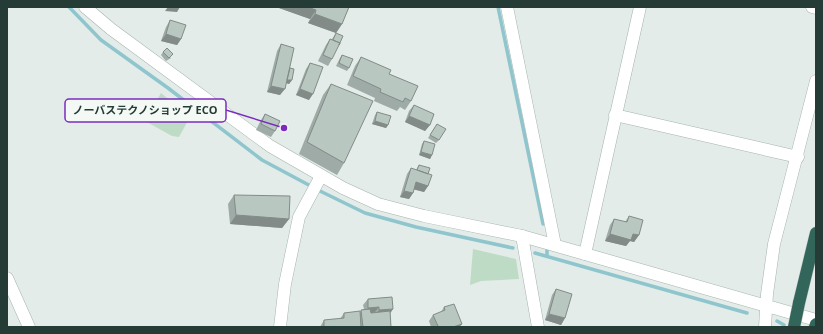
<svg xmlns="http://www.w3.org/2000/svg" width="823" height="334" font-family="'Open Sans','Noto Sans JP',sans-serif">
  <rect width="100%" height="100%" fill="#e3ece8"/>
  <path fill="#bedcc5" d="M161,93L190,117L179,137L172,136L145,121Z
    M473,249L516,259L519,279L481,281L470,285Z"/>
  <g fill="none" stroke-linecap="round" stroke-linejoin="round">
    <path stroke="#8fc5cd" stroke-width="3.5" d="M69,7L101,40L168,88L262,160L320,191L365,213L416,227L513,248
      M498,7L543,224
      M547,250V256
      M535,253L747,313
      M777,321L784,325"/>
    <g stroke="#a6b4af" stroke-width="13">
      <path id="minor" d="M507,7L555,245
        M812,7L816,8
        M615,115L798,157
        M522,236L538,327
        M585,254L640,7
        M7,278L29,327
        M280,327L285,284L299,217L321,176"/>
    </g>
    <g stroke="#a6b4af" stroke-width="13">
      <path id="tertiary" d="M85,7L111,29L270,146L343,188L378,204L424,216L522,236L816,320
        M765,327L767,294L774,244L816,81"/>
    </g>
    <g stroke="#c2c8c6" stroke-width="13">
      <path id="motorway" d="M799,303L816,233
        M815,327L816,324"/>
    </g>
    <use href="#minor" stroke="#fff" stroke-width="12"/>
    <use href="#tertiary" stroke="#fff" stroke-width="12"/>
    <use href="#motorway" stroke="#32665b" stroke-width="12"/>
    <g stroke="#c2c8c6" stroke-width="13" stroke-linecap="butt">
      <path id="motorway-bridge" d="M794,327L799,303"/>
    </g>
    <use href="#motorway-bridge" stroke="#32665b" stroke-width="12"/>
  </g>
  <path fill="#9faba6" d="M279,7H349L342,24L336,33L308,23L310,19L279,8Z
    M170,20L181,39L177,45L161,41L166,27Z
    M336,33L332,59L328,66L318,61L326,45L330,39H332Z
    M281,44L290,68L292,80L289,84L286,83L280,95L267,92L277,51Z
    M163,52L171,58L166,61L161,55Z
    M342,55L349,68L347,71L336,66L340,58Z
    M361,57L389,74L411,101L405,110L400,107L397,111L374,101L375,98L347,85L355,66Z
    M310,63L309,100L296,95L306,69Z
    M331,84L344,163L337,175L299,154L323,95Z
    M414,105L430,125L425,131L405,122L409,111Z
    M377,112L388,125L386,128L372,124L375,115Z
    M265,114L275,131L271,137L256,130L261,120Z
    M437,124L439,140L436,143L428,138Z
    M424,141L432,155L430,159L419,155L422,144Z
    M419,165L428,174V186L424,192L414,189L413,193L409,199L400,197L407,174L411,168L416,170Z
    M234,195L289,219L282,228L230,224L228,204Z
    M629,216L639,235L634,242L630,241L626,246L605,241L610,225L614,219L625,222Z
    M556,289L565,318L561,325L545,320L552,295Z
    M368,299L393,309L390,313L391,327H320L324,320L340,319L344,313L360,312L361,310L364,309L363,305Z
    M444,307L462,324L459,327H431L429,321L433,315L441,312Z"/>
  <path fill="#828b87" d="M168,7H180L177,12L165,11Z
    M280,7H308L316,10L310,19L279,8Z
    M315,14L342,24L336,33L308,23Z
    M166,34L181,39L177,45L161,41Z
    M286,79L292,80L289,84L283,82Z
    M271,86L285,89L280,95L267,92Z
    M300,89L313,94L309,100L296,95Z
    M409,116L430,125L425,131L405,122Z
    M375,121L388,125L386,128L372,124Z
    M421,152L432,155L430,159L419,155Z
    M416,182L428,186L424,192L412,189Z
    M404,191L413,193L409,199L400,197Z
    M236,215L289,219L282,228L230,224Z
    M610,234H633L639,235L634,242L630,241L626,246L605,241Z
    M379,307L374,313L364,314L368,308Z
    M393,309L389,315L375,316L379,310Z
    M549,314L565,318L561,325L545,320Z
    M462,324L459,327H453Z"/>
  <path fill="#b9c7c1" stroke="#828b87" d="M308,7H349L342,24L315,14L316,10Z
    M170,20L186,25L181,39L166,34Z
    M336,33L343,36L339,45L340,43L333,40Z
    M330,39L340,43L332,59L323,55Z
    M281,44L294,48L285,89L271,86Z
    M167,48L173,54L169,58L163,52Z
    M342,55L353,59L349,68L339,63Z
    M361,57L391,70L389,74L418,86L411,101L405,98L403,102L380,92L381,89L353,76Z
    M310,63L323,67L313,94L300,89Z
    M290,68L294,69L292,80H287Z
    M331,84L373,101L344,163L307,142Z
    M414,105L434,114L430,125L409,116Z
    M377,112L391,116L388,125L375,121Z
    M265,114L280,121L275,131L261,124Z
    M437,124L446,129L439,140L430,135Z
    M424,141L435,144L432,155L421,152Z
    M419,165L430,168L428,174L417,170Z
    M411,168L432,175L428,186L416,182L413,193L404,191Z
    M234,195L290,196L289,219L236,215Z
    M629,216L643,220L639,235L633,234L631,240L610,234L614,219L627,222Z
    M556,289L572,294L565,318L549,314Z
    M392,297L393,309L379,310V307L368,308V299Z
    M454,304L462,324L453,327H435L438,326L433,315L445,310L444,307Z
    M370,309L371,313L390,311L391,327H363L361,310Z
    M360,311L361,327H324V320L344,318V313Z"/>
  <path fill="none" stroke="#7b2cbf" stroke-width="1.5" d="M284 128L226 110"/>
  <circle fill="#7b2cbf" stroke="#f4f9f6" stroke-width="1.5" cx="284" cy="128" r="4"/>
  <rect fill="#f4f9f6" stroke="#7b2cbf" stroke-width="1.5" x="65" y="99" width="161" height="23" rx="4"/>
  <g font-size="11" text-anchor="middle" font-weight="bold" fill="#243c35">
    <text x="145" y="114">ノーバステクノショップ ECO</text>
  </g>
  <rect width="823" height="334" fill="none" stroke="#243c35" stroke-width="16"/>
</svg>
